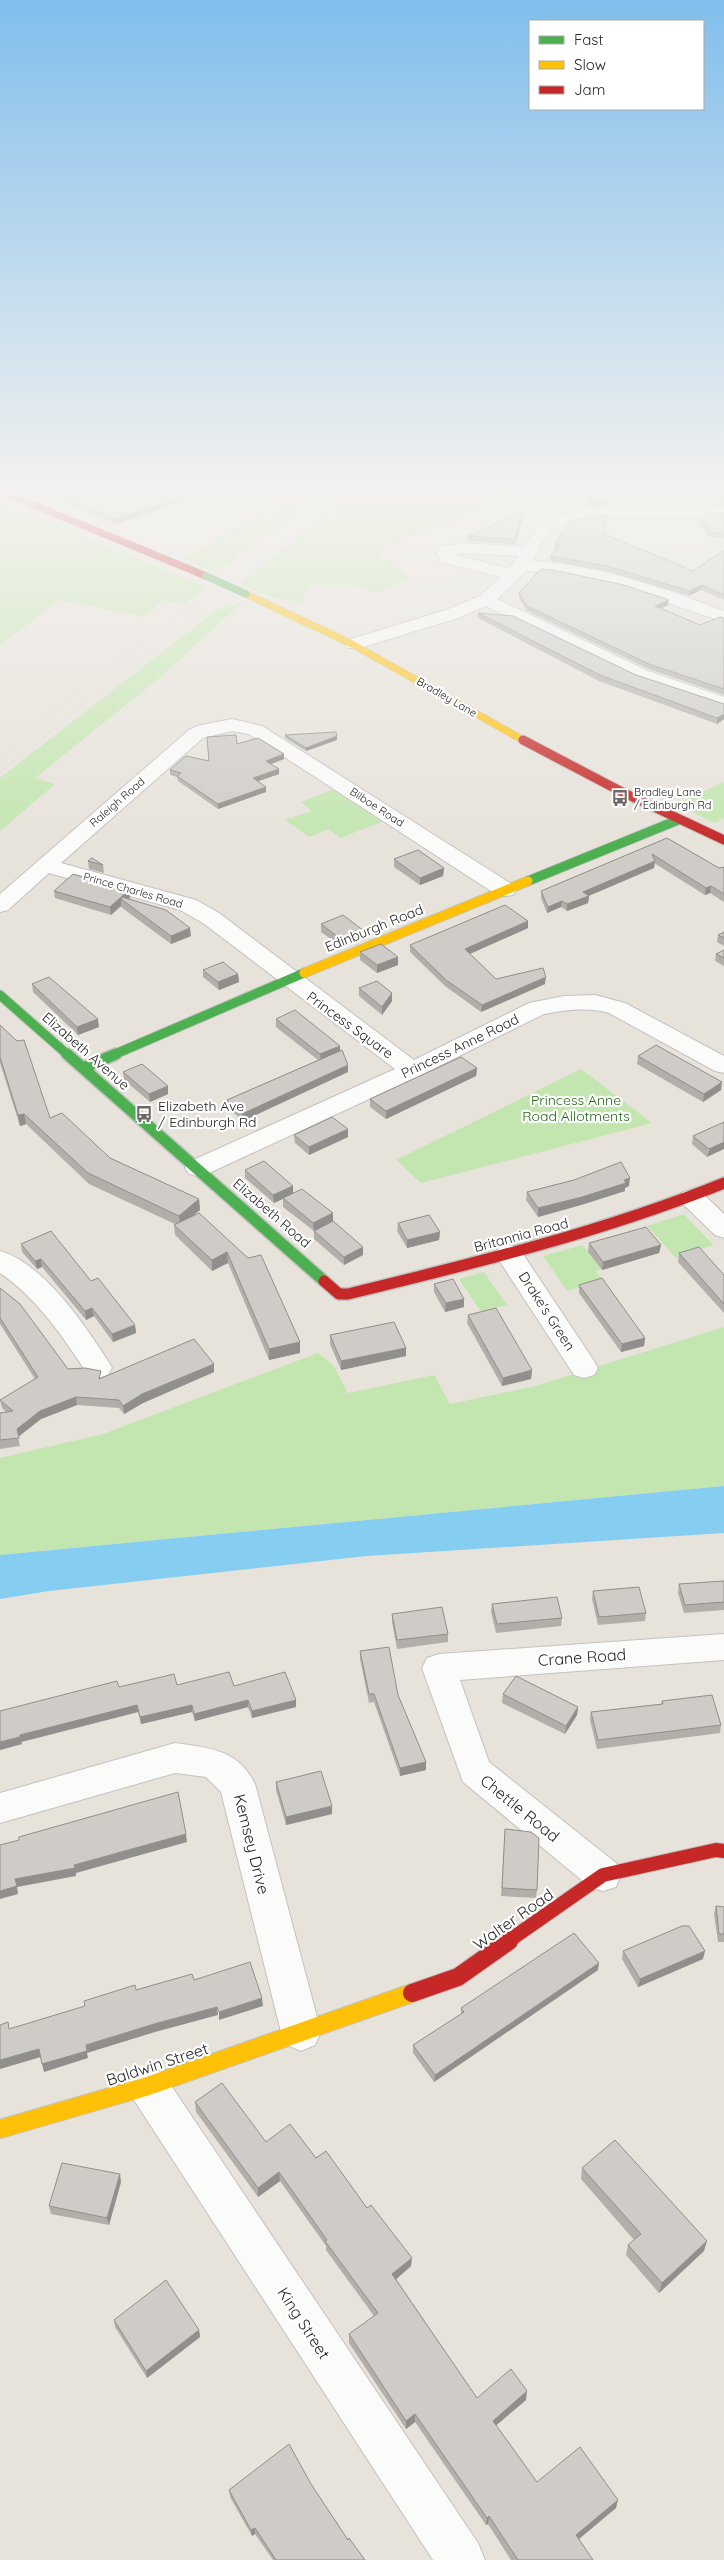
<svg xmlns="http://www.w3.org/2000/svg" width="724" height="2560" font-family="Quicksand,sans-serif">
  <rect width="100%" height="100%" fill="#e7e3db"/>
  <path fill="#c3e6b0" d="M310,489H328L216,573L183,558Z
    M359,489H531L463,521L404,537L381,550L383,558L410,577L376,593L353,585H311L300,603L262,594L240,584Z
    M0,502L206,587L185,604L163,600L144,617L60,600L0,645Z
    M244,601L157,680L35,778L55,784L0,831V778L215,611Z
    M724,782V818L715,823L676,804Z
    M334,789L384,821L340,838L328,829L309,837L285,820L311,811L301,802Z
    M581,1069L652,1123L421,1183L396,1160Z
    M684,1214L713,1245L676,1258L647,1226Z
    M583,1245L602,1269L596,1271L603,1281L567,1291L543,1256Z
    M484,1272L507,1305L481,1312L459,1279Z
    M724,1327V1486L0,1555V1458L103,1434L318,1353L333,1365L348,1393L434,1375L450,1404L535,1386Z"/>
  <path fill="#86cef1" d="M724,1486V1533L367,1556L49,1591L0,1599V1555Z"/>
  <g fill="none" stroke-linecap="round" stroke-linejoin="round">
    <g stroke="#c3c2c2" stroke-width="2">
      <path id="street" d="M27,489C22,495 8,498 0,496V490L2,489Z
        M646,489H662L676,507H724V517C689,517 575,510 551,532C543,540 537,552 533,561C598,565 664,588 724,611V622L624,588L553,573L526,571L497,599L648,671L724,697V709L636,679L486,606L458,618L360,648H348L345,644L348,640L446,610L480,596L501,577L441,562L437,554L440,547L462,543L524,547C529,540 534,530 541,525C566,504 628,507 660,507ZM462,553L519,556L509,569L453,554Z
        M232,719L262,726L513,885L516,890L513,895L505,896L497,895L249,734L232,731L203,738L61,863L196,900L219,913L414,1060L529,1003L564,996L595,995L625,1003L724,1056V1073L715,1071L609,1013C587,1007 566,1010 544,1014L421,1075L207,1174L198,1176L189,1174L185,1168L189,1162L395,1069L203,923L180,910L49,873L8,910L0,912V894L189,730L197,726Z
        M692,1190L701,1192L724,1214V1238L715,1235L683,1204L679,1198L683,1192Z
        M509,1245L519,1248L594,1361L598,1368L594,1375L584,1378L574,1375L495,1254L499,1248Z
        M0,1251C43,1263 85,1325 108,1361L112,1368L108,1375L98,1378L88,1375C64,1338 37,1298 0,1273Z
        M724,1634V1660L460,1680L489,1762L616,1863L621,1875L616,1887L603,1891L590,1887L463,1782L422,1668L427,1658L439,1654Z
        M175,1743C209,1748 238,1749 255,1784L321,2032L315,2045L301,2051L287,2045L281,2032L221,1792L206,1777L175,1773L0,1823V1793Z
        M148,2067L162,2072L478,2543L485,2560H433L134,2100L128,2086L134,2072Z"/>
    </g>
    <g stroke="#c3c2c2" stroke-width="11">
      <path id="fast-far1" d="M528,881L678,820
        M0,995L68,1055
        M113,1055L304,973"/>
    </g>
    <g stroke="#c3c2c2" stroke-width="14">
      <path id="fast" d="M67,1054L324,1281
        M83,1068L116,1054"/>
    </g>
    <g stroke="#c3c2c2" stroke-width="8">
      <path id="slow-far2" d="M246,594L352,644L523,740"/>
    </g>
    <g stroke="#c3c2c2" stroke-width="11">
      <path id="slow-far1" d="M304,973L528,881"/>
    </g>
    <g stroke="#c3c2c2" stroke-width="20">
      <path id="slow" d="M0,2129L148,2086L412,1993"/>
    </g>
    <g stroke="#c3c2c2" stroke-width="8">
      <path id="jam-far4" d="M0,491L206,576"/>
    </g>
    <g stroke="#c3c2c2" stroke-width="11">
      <path id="jam-far3" d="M523,740L622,792L724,840"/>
    </g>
    <g stroke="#c3c2c2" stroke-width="14">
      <path id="jam-far2" d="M324,1281L339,1294H348C476,1263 602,1232 724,1183"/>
    </g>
    <g stroke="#c3c2c2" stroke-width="16">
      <path id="jam-far1" d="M507,1942L603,1875L716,1850L724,1851"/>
    </g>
    <g stroke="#c3c2c2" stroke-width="20">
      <path id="jam" d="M412,1993L458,1977L509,1941"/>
    </g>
    <use href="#street" fill="#fbfbfa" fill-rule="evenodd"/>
    <use href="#fast-far1" stroke="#4caf50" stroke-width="9"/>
    <use href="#fast" stroke="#4caf50" stroke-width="11"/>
    <use href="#slow-far2" stroke="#ffc107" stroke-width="7"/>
    <use href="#slow-far1" stroke="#ffc107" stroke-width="9"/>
    <use href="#slow" stroke="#ffc107" stroke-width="18"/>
    <use href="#jam-far4" stroke="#c62828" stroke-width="7"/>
    <use href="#jam-far3" stroke="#c62828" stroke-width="9"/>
    <use href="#jam-far2" stroke="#c62828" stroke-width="11"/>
    <use href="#jam-far1" stroke="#c62828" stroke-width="14"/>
    <use href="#jam" stroke="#c62828" stroke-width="18"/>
    <path stroke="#dcdbdd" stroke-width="1" d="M0,760C65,698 135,645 209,594
      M0,772L351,489"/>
    <g stroke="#c3c2c2" stroke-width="8" stroke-linecap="butt">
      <path id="fast-bridge" d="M206,576L246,594"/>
    </g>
    <use href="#fast-bridge" stroke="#4caf50" stroke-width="7"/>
  </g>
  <path fill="#b2afab" d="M37,489H220L115,524L37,491Z
    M724,492V506L717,505V500Z
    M724,513V538H711L700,525V520Z
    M523,517L515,545L467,541L468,536Z
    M604,534L693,571L724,550V600L701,590L689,596L607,571L550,561V556L557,548H554L555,543Z
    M519,593L668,605L661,608L700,625L724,618V695L649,669L527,611L519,598Z
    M478,613L636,675L724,704V719L717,724L599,681L478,618Z
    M285,735L337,740L306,751L285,738Z
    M237,744L284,754V759L271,764L279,769V774L258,781L266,787V792L218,809L178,781L177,777L170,775V770L209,761Z
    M667,838L719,868L724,867V902L710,893L705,895L654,863V868L589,896L588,903L567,911L561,907L547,913L541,898V891Z
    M394,859L444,868L443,876L420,885L394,867Z
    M88,861L103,865L104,873L89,869Z
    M129,890L130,898L129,899L191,936L171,944L121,907V906L111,915L55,898L54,891Z
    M321,924L364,938L342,947L321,932Z
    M528,928L470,954L496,979L545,984L481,1012L445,986L410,952V945Z
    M724,932V946L717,942L718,935Z
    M724,950V966L715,961L716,954Z
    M360,952L398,957V965L377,973L360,960Z
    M203,970L238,974L239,982L219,990L203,977Z
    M32,984L99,1027L78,1035L33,992Z
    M359,988L392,993V1001L382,1015L359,996Z
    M276,1019L340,1046V1051L348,1065V1072L243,1121L227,1107V1100L318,1060L276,1027Z
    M0,1025L50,1118L110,1158L199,1199L200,1210L193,1216L199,1213L300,1342V1353L269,1360L228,1263L212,1271L175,1235L174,1225L175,1224L89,1184L26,1124L20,1126L0,1063Z
    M638,1056L721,1090L703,1102L637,1064Z
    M477,1068L476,1076L386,1119L370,1107V1099Z
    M123,1072L168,1094L150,1102L124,1080Z
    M712,1127L707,1157L692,1144L693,1136Z
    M348,1129V1137L309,1155L295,1143L294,1135Z
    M245,1170L293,1186V1193L333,1213V1221L363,1255L344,1265L314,1239V1231L283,1207V1199L274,1203L245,1178Z
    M629,1186L625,1188V1191L581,1205L538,1217L526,1200L527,1192Z
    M398,1223L440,1232L439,1240L407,1248L397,1231Z
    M589,1243L661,1245L659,1253L602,1270L588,1252Z
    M21,1244L91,1281L135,1325L136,1333L113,1342L94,1316L86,1320L42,1267L37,1269L22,1252Z
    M679,1253L724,1275V1313L678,1262Z
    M434,1284L464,1307L445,1312L434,1292Z
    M579,1285L645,1338L644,1346L621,1352L579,1293Z
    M0,1288L68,1369L101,1378L214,1372L143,1403L124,1414L119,1408L77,1405L41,1419L18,1437L20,1446L0,1449V1413L6,1412L2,1408L0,1400L35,1379L0,1324Z
    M468,1315L532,1370L531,1379L502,1386L467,1323Z
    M330,1335L406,1348V1356L341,1370L330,1344Z
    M724,1581V1610L684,1613L678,1593L679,1584Z
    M593,1591L646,1613L645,1621L598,1625L592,1599Z
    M492,1604L562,1618L561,1626L496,1633L491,1612Z
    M392,1614L448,1634V1642L397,1649L392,1622Z
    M360,1651L398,1695L426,1770L400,1776L374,1702L369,1703L360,1659Z
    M177,1685L234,1686L296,1707L252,1718L248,1707L195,1721L192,1712L141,1724L138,1712L21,1742L22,1744L0,1750V1711L119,1687Z
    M503,1694L578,1707L577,1715L565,1734L502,1703Z
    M662,1701L721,1725L720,1733L597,1749L590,1720L591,1712L661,1704Z
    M276,1782L332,1814L286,1825L276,1790Z
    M505,1829L537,1890L536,1898L501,1896Z
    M716,1906L724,1907V1942H718L714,1914Z
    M623,1951L703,1959L638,1987L622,1959Z
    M598,1970L434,2082L413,2053V2045L461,2014V2008Z
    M195,2102L266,2142L316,2158L367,2208L411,2266L396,2279L477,2398L526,2400L496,2425L537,2482L616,2508L579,2539L593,2560H511L488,2524L486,2525L415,2422L406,2429L349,2343V2334L374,2316L326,2250V2246L280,2181L258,2197L196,2112Z
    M582,2168L704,2251L659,2293L626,2255L628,2245L634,2240L581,2179Z
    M121,2182L109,2225L51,2214L49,2206Z
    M114,2320L199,2330L200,2337L147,2378L115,2327Z
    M311,2484L348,2540L365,2560H273L255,2534L252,2536L230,2497L229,2490Z"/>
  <path fill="#918f8b" d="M206,489H220L115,524V519Z
    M607,499L606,506L587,507L588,501Z
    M523,512V517L515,545V539Z
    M702,585L701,590L689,596V591Z
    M669,600L668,605L655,611V606Z
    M724,714V719L717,724V718Z
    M337,736V740L306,751V748Z
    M284,754V759L266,766V761Z
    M279,769V774L253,783V778Z
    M266,787V792L218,809V804Z
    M655,861L654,868L588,896H589L588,903L567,911V904L583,892Z
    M444,868L443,876L420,885V878Z
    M711,886L710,893L705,895L706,888Z
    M129,890L130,898L125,902L121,899V906L111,915L110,907Z
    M562,901L561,907L547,913L548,907Z
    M528,921V928L465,956V949Z
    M190,928L191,936L171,944V936Z
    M364,931V938L342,947V940Z
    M398,957V965L377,973V965Z
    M238,974L239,982L219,990L218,982Z
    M546,977L545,984L481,1012L482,1005Z
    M392,993V1001L382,1015V1007Z
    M98,1019L99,1027L78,1035L77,1027Z
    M340,1046V1054L321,1062L320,1054Z
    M348,1065V1072L243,1121L242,1114Z
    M477,1068L476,1076L386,1119V1111Z
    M722,1082L721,1090L703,1102L704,1094Z
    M168,1086V1094L150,1102L149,1094Z
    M24,1114L26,1124L20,1126L18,1115Z
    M348,1129V1137L309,1155V1147Z
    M724,1142V1149L707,1157L709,1149Z
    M630,1178L629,1186L625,1188V1191L581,1205L538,1217V1208Z
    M293,1186V1194L274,1203L273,1195Z
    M199,1199L200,1210L180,1226L179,1216Z
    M333,1213V1221L314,1232L313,1223Z
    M440,1232L439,1240L407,1248V1240Z
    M661,1245L659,1253L602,1270L603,1262Z
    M363,1247V1255L344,1265V1257Z
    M227,1252L228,1263L212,1271V1260Z
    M41,1259L42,1267L37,1269L35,1261Z
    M464,1299V1307L445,1312L446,1303Z
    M92,1308L94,1316L86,1320L85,1311Z
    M135,1325L136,1333L113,1342L112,1334Z
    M645,1338L644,1346L621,1352L622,1344Z
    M300,1342V1353L269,1360V1349Z
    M406,1348V1356L341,1370V1361Z
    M214,1364V1372L143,1403L124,1414L123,1406L142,1394Z
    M532,1370L531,1379L502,1386L503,1378Z
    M76,1397L77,1405L41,1419L18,1437L17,1429L40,1411Z
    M248,1700V1707L195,1721L194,1714Z
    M296,1700V1707L252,1718V1711Z
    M137,1705L138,1712L21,1742L22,1744L0,1750V1742L20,1735Z
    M192,1705V1712L141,1724L140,1717Z
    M578,1707L577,1715L565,1734L566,1726Z
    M426,1762V1770L400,1776V1768Z
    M332,1806V1814L286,1825V1817Z
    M186,1834L187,1842L76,1873V1876L17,1887L18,1894L0,1899V1891L15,1879L74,1865Z
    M705,1951L703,1959L638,1987L640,1979Z
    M599,1963L598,1970L434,2082L435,2075Z
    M262,1998L263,2006L219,2020V2012Z
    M217,2007L218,2015L155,2032L87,2053L88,2058L44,2072L42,2064L86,2045L154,2024Z
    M39,2049L41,2057L0,2069V2060Z
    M279,2172L280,2181L258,2197V2188Z
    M120,2174L121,2182L109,2225L107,2218Z
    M707,2241L704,2251L659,2293L662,2283Z
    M412,2258L411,2266L392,2283V2274Z
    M199,2330L200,2337L147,2378L146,2371Z
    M527,2391L526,2400L492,2429L493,2421Z
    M415,2414V2422L406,2429V2421Z
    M618,2500L616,2508L574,2543L576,2535Z
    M489,2516L488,2524L486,2525L487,2518Z
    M255,2528V2534L252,2536L251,2530Z"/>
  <path fill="#cfccc7" stroke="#918f8b" d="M42,489H206L115,519Z
    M594,489H607V499L588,501V497Z
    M724,492V501L717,500Z
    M523,512L515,539L468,536Z
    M724,513V533H712L700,520L706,514Z
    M606,515L604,534L693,571L724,550V595L702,585L689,591L607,566L550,556L561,544L555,543L572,520Z
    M541,569L553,570L624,585L669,600L655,606L700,625L720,617L724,618V689L649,664L527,606L519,593Z
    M478,613L513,616L636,675L724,704V714L717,718L600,675Z
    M336,732L337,736L306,748L285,735Z
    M236,735L237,744L258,738L284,754L266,761L279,769L253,778L266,787L218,804L177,776L181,773L170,770L186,756L209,761L207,737Z
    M667,838L719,868L724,867V894L711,886L706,888L652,854L655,861L583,892L589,896L567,904L562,901L548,907L541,891Z
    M418,850L444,868L420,878L394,859Z
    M92,858L103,865L88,861Z
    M73,874L129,890L110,907L54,891Z
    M122,897L166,910L190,928L171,936L121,899Z
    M505,905L528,921L465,949L496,979L543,968L546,977L482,1005L446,980L410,945Z
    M343,915L364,931L342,940L321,924Z
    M724,932V938L718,935Z
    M381,944L398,957L377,965L360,952Z
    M724,950V958L716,954Z
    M223,962L238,974L218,982L203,970Z
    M49,977L98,1019L77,1027L32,984Z
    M377,981L392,993L382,1007L359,988Z
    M295,1010L340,1046L320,1054L276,1019Z
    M0,1025L17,1041L24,1040L50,1118L62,1113L110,1158L199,1199L179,1216L88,1173L24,1114L18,1115L0,1057Z
    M656,1045L722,1082L704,1094L638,1056Z
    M342,1050L348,1065L242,1114L227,1100Z
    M461,1057L477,1068L386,1111L370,1099Z
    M142,1064L168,1086L149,1094L123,1072Z
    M332,1117L348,1129L309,1147L294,1135Z
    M724,1122V1142L709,1149L693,1136Z
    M264,1161L293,1186L273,1195L245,1170Z
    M621,1162L630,1178L624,1180L626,1183L582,1197L538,1208L527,1192L574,1180Z
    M302,1189L333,1213L313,1223L283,1198Z
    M199,1213L248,1258L261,1255L300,1342L269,1349L227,1252L212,1260L174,1225Z
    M429,1215L440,1232L407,1240L398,1223Z
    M333,1221L363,1247L344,1257L314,1231Z
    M646,1227L661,1245L603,1262L589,1243Z
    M51,1231L91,1281L98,1278L135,1325L112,1334L92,1308L85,1311L41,1259L35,1261L21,1244Z
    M699,1247L724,1275V1304L679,1253Z
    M602,1278L645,1338L622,1344L579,1285Z
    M453,1279L464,1299L446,1303L434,1284Z
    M0,1288L20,1304L68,1369L85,1368L101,1371L99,1379L194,1339L214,1364L142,1394L123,1406L119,1400L76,1397L40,1411L17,1429L19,1438L0,1440V1413L13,1411L0,1400L38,1377L0,1318Z
    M496,1308L532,1370L503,1378L468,1315Z
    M394,1322L406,1348L341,1361L330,1335Z
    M724,1581V1602L685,1605L679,1584Z
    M639,1587L646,1613L599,1617L593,1591Z
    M557,1597L562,1618L497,1624L492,1604Z
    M442,1607L448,1634L397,1640L392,1614Z
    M389,1647L398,1695L426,1762L400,1768L374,1694H369L360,1651Z
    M229,1672L234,1686L285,1672L296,1700L252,1711L248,1700L194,1714L192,1705L140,1717L137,1705L20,1735V1737L0,1742V1711L117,1681L119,1687L174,1674L177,1685Z
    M516,1676L578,1707L566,1726L503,1694Z
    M712,1695L721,1725L598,1740L591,1712L663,1704L662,1701Z
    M321,1771L332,1806L286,1817L276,1782Z
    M178,1792L186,1834L74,1865L75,1868L15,1879L17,1886L0,1891V1845L19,1840V1837Z
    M505,1829L531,1832L539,1838L537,1890L502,1888Z
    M716,1906L724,1907V1934H719Z
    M682,1926H689L705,1951L640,1979L623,1951Z
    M574,1933L599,1963L435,2075L413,2045L464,2012L461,2008Z
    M250,1962L262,1998L219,2012L217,2007L154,2024L86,2045L87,2051L42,2064L39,2049L0,2060V2025L8,2022L9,2029L85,2006L84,2001L135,1985L136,1990L192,1974L194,1980Z
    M222,2083L266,2142L290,2124L316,2158L326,2151L367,2208L371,2205L412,2258L392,2274L477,2398L511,2369L527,2391L493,2421L537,2482L580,2447L618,2500L576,2535L593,2560H518L489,2516L487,2518L415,2414L406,2421L349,2334L378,2313L325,2241L327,2240L279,2172L258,2188L195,2102Z
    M615,2140L707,2241L662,2283L628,2245L641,2234L582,2168Z
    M62,2163L120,2174L107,2218L49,2206Z
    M166,2280L199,2330L146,2371L114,2320Z
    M289,2444L311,2484L348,2540L349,2538L365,2560H276L255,2528L251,2530L229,2490Z"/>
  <linearGradient id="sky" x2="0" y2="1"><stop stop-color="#81beec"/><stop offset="0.58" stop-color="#f4f2ef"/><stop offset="1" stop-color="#f4f2ef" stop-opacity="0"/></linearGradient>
  <rect width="724" height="847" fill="url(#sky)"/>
  <defs>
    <g id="bus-bare" transform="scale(1.35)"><path d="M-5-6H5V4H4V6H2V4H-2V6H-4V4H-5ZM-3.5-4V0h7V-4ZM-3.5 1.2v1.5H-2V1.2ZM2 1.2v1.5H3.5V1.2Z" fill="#6a6966" stroke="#fff" stroke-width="2.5" paint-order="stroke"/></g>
  </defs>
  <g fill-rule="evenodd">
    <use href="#bus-bare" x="620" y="798"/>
    <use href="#bus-bare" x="144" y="1114"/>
  </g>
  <g text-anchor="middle" stroke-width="4.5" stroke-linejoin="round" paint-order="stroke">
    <g font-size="11" fill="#272727" stroke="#fff">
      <text transform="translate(447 697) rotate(30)" y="4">Bradley Lane</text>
      <text transform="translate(117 802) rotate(-41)" y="4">Raleigh Road</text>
      <text transform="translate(377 807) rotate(33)" y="4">Bilboe Road</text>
      <text transform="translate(133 890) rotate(16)" y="4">Prince Charles Road</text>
    </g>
    <g font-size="11" fill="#272727" stroke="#fff" text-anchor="start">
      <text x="634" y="796">Bradley Lane<tspan x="634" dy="13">/ Edinburgh Rd</tspan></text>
    </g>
    <g font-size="14" fill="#272727" stroke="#fff">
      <text transform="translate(374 928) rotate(-22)" y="5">Edinburgh Road</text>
      <text transform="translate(350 1025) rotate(36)" y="5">Princess Square</text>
      <text transform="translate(460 1046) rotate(-26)" y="5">Princess Anne Road</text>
      <text transform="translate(86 1051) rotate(41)" y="5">Elizabeth Avenue</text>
      <text transform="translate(272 1213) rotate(41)" y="5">Elizabeth Road</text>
      <text transform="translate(521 1235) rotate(-15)" y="5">Britannia Road</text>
      <text transform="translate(547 1311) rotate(57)" y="5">Drake's Green</text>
    </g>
    <g font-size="14" fill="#1e6912" stroke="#fff">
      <text x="576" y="1105">Princess Anne<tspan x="576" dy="16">Road Allotments</tspan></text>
    </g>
    <g font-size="14" fill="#272727" stroke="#fff" text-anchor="start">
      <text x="158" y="1111">Elizabeth Ave<tspan x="158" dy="16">/ Edinburgh Rd</tspan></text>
    </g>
    <g font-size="16" fill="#272727" stroke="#fff">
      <text transform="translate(582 1657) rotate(-4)" y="6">Crane Road</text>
      <text transform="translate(520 1808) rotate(39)" y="6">Chettle Road</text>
      <text transform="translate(252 1844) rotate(76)" y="6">Kemsey Drive</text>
      <text transform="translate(513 1919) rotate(-35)" y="6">Walter Road</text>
      <text transform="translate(157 2064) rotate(-18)" y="6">Baldwin Street</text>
      <text transform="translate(304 2323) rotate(57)" y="6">King Street</text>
    </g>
  </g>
  <rect x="529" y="20" width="175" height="90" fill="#ffffff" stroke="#a9a9a9"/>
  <rect x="539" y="36" width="25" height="8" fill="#4caf50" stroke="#a9a9a9"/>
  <text x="574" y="45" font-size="15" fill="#272727">Fast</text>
  <rect x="539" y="61" width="25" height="8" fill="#ffc107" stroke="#a9a9a9"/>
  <text x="574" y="70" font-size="15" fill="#272727">Slow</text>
  <rect x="539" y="86" width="25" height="8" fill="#c62828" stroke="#a9a9a9"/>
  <text x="574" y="95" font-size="15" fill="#272727">Jam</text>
</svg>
